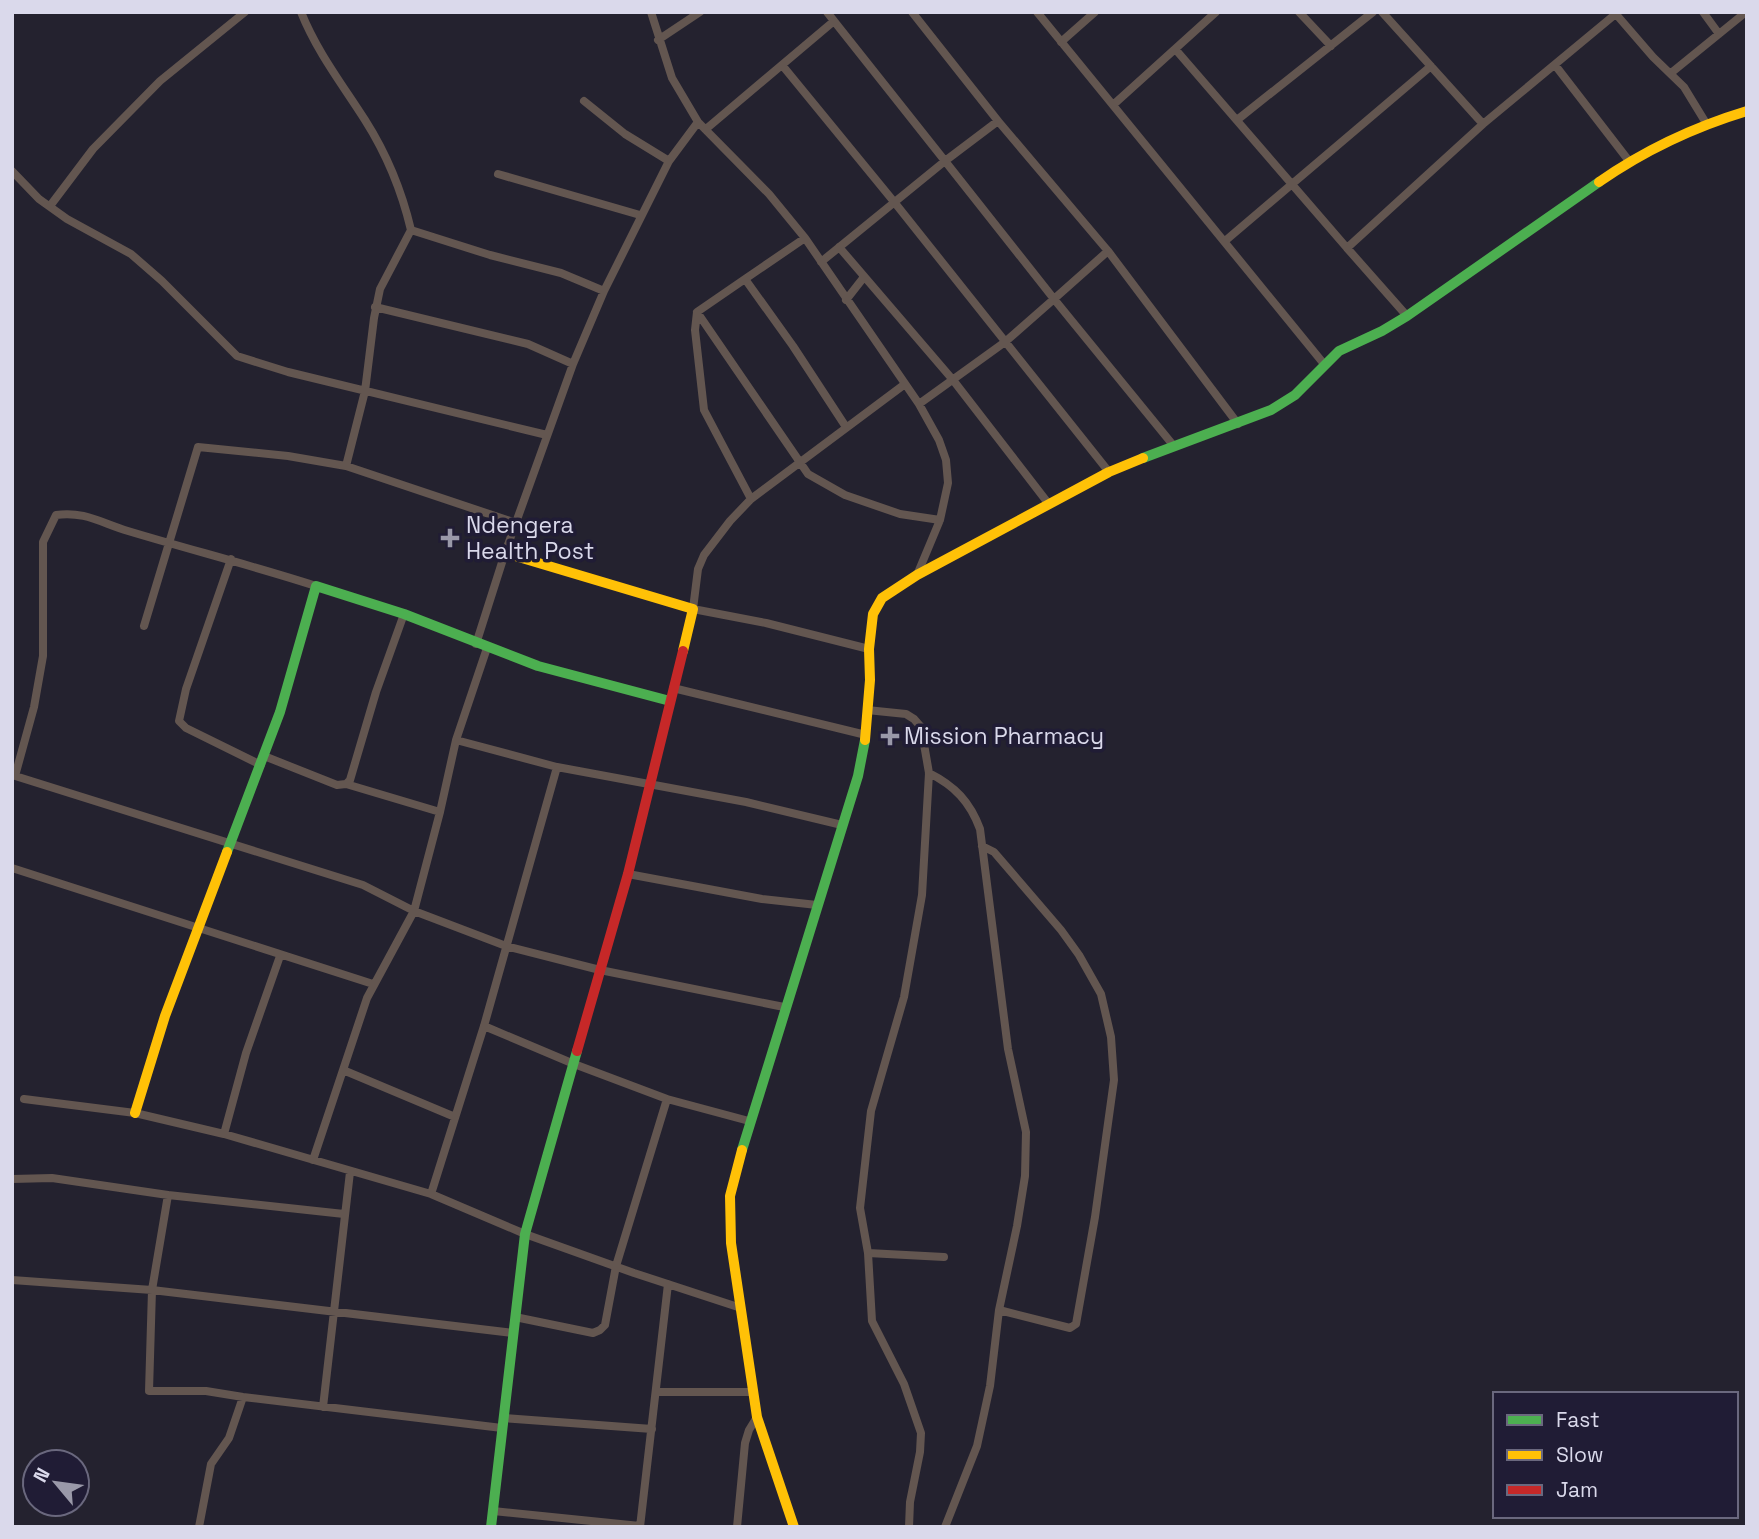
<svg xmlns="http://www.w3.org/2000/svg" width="1759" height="1539" font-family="'Space Grotesk',sans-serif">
  <rect width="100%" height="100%" fill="#24222f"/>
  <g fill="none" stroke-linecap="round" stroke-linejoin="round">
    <path stroke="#635650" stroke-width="8" d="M301,12C317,52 342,84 365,120C386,153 402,192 411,230L380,289L374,318L365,391L346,466
      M651,12L672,78L698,122L769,194L805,238L919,404L939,440L946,460L948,483L940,520L917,575
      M827,12L834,21
      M912,12L998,121L1108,251L1238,424
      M1037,12L1324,364
      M1299,12L1331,46
      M1382,12L1483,124
      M1703,12L1719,34
      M1615,13L1653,57L1684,87L1706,123
      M658,40L700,12
      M1061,42L1095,12
      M1176,50L1347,248
      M782,65L895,203L1109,472
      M1555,65L1629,161
      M1671,73L1746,12
      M584,101L625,134L669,161
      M1113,105L1216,12
      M1237,120L1373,12
      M706,129L834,21L945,161L998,121
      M12,171L39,199L67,219L131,254L162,281L237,356L288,372L547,435
      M498,174L640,215
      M50,206L93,149L160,81L245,12
      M411,230L490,255L561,273L604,291
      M805,238L745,279L793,346L846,427
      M1225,241L1431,66
      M839,247L953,380L1048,503
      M1108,251L1054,299L1173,445
      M821,262L945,161L1054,299L1005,342L919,404
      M745,279L697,312L695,330L704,410L751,499
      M846,300L864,277
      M375,307L528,344L573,364
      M697,312L808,474L845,495L900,514L940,520
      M1407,316L1347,248L1483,124L1618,12
      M231,559L186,689L179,721L186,728L261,765
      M144,626L198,447L288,456L346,466L516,523
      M476,644L505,553L573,364L604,291L669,161L698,122
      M869,649L766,623L693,609L698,569L704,555L730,521L751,499L905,384
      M673,688L866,735
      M867,710L906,714L914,719L921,727L929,773L922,895L904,997L871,1111L860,1208L868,1253L872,1321L904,1384L921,1433L920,1452L910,1502L909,1527
      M456,740L557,767L746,802L842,825
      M264,756L337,785L346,784L350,780L376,692L404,614
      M929,773C955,786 970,802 980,829L1008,1049L1026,1132L1025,1176L1017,1226L999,1310L990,1386L977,1446L945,1527
      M12,775L363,885L414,911L506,946L600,970L784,1007
      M15,776L34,707L43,656V542L56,515C85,511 101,523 128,531C191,550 254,566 316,586
      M346,784L440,812
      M982,846L994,852L1061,930L1079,955L1101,994L1111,1037L1114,1080L1095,1217L1076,1324L1070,1328L999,1310
      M12,868L373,984
      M628,874L762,899L817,905
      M484,1026L574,1064L667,1099L616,1266L605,1325L600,1330L593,1333L515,1317
      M343,1070L455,1117
      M24,1099L135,1113L224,1134L431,1194L525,1234L634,1273L741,1308
      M667,1099L749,1121
      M224,1134L246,1053L280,956
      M313,1160L367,998L414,911L440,812L456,740L487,648
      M12,1179L52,1178L168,1195L344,1214
      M431,1194L484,1026L557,767
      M168,1195L152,1290L149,1391H206L243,1397L502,1428
      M868,1253L944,1257
      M12,1280L152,1290L513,1333
      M657,1392H752
      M323,1407L350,1172
      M503,1418L652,1429
      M493,1511L640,1526
      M199,1527L211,1464L229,1438L243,1397
      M640,1527L668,1284
      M737,1527L745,1443L749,1430L757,1417"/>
    <path stroke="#4caf50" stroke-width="10" d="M1143,458L1271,410L1295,395L1339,351L1382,331L1407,316L1599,182
      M227,852L280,712L316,586L404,614L538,666L670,701
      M742,1150L858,776L865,740
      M491,1527L525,1234L577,1051"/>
    <path stroke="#ffc107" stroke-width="10" d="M1599,182C1645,150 1694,127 1747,111
      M505,553L693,609L683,651
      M865,740L870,680L869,649L873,614L882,598L917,575L1109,472L1143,458
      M135,1113L165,1016L227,852
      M742,1150L730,1196L731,1243L757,1417L794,1527"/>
    <path stroke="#c62828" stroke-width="10" d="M577,1051L628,874L683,651"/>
  </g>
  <g fill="#9a99a9" stroke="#201c35" stroke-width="2.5">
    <path d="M446.5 527.5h7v7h7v7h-7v7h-7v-7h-7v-7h7z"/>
    <path d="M886.5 725.5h7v7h7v7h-7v7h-7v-7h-7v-7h7z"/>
  </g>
  <g text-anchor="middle" stroke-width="7" stroke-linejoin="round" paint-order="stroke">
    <g font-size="23" fill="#dad9eb" stroke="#201c35" text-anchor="start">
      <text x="466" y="533">Ndengera<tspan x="466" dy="26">Health Post</tspan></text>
      <text x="904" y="744">Mission Pharmacy</text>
    </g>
  </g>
  <rect width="1759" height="1539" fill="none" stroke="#dad9eb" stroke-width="28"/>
  <rect x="1493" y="1392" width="245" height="126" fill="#201c35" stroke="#6a687e" stroke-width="2"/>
  <rect x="1507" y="1415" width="35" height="10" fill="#4caf50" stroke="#6a687e" stroke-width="2"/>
  <text x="1556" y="1427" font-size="21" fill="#dad9eb">Fast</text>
  <rect x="1507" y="1450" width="35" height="10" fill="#ffc107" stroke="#6a687e" stroke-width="2"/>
  <text x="1556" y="1462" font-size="21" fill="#dad9eb">Slow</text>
  <rect x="1507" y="1485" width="35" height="10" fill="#c62828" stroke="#6a687e" stroke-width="2"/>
  <text x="1556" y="1497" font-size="21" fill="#dad9eb">Jam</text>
  <g transform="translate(56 1483) rotate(299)"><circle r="33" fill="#201c35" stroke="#6a687e" stroke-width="2"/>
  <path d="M0-5L12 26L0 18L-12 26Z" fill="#9a99a9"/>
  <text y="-10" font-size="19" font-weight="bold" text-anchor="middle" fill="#dad9eb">N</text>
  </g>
</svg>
